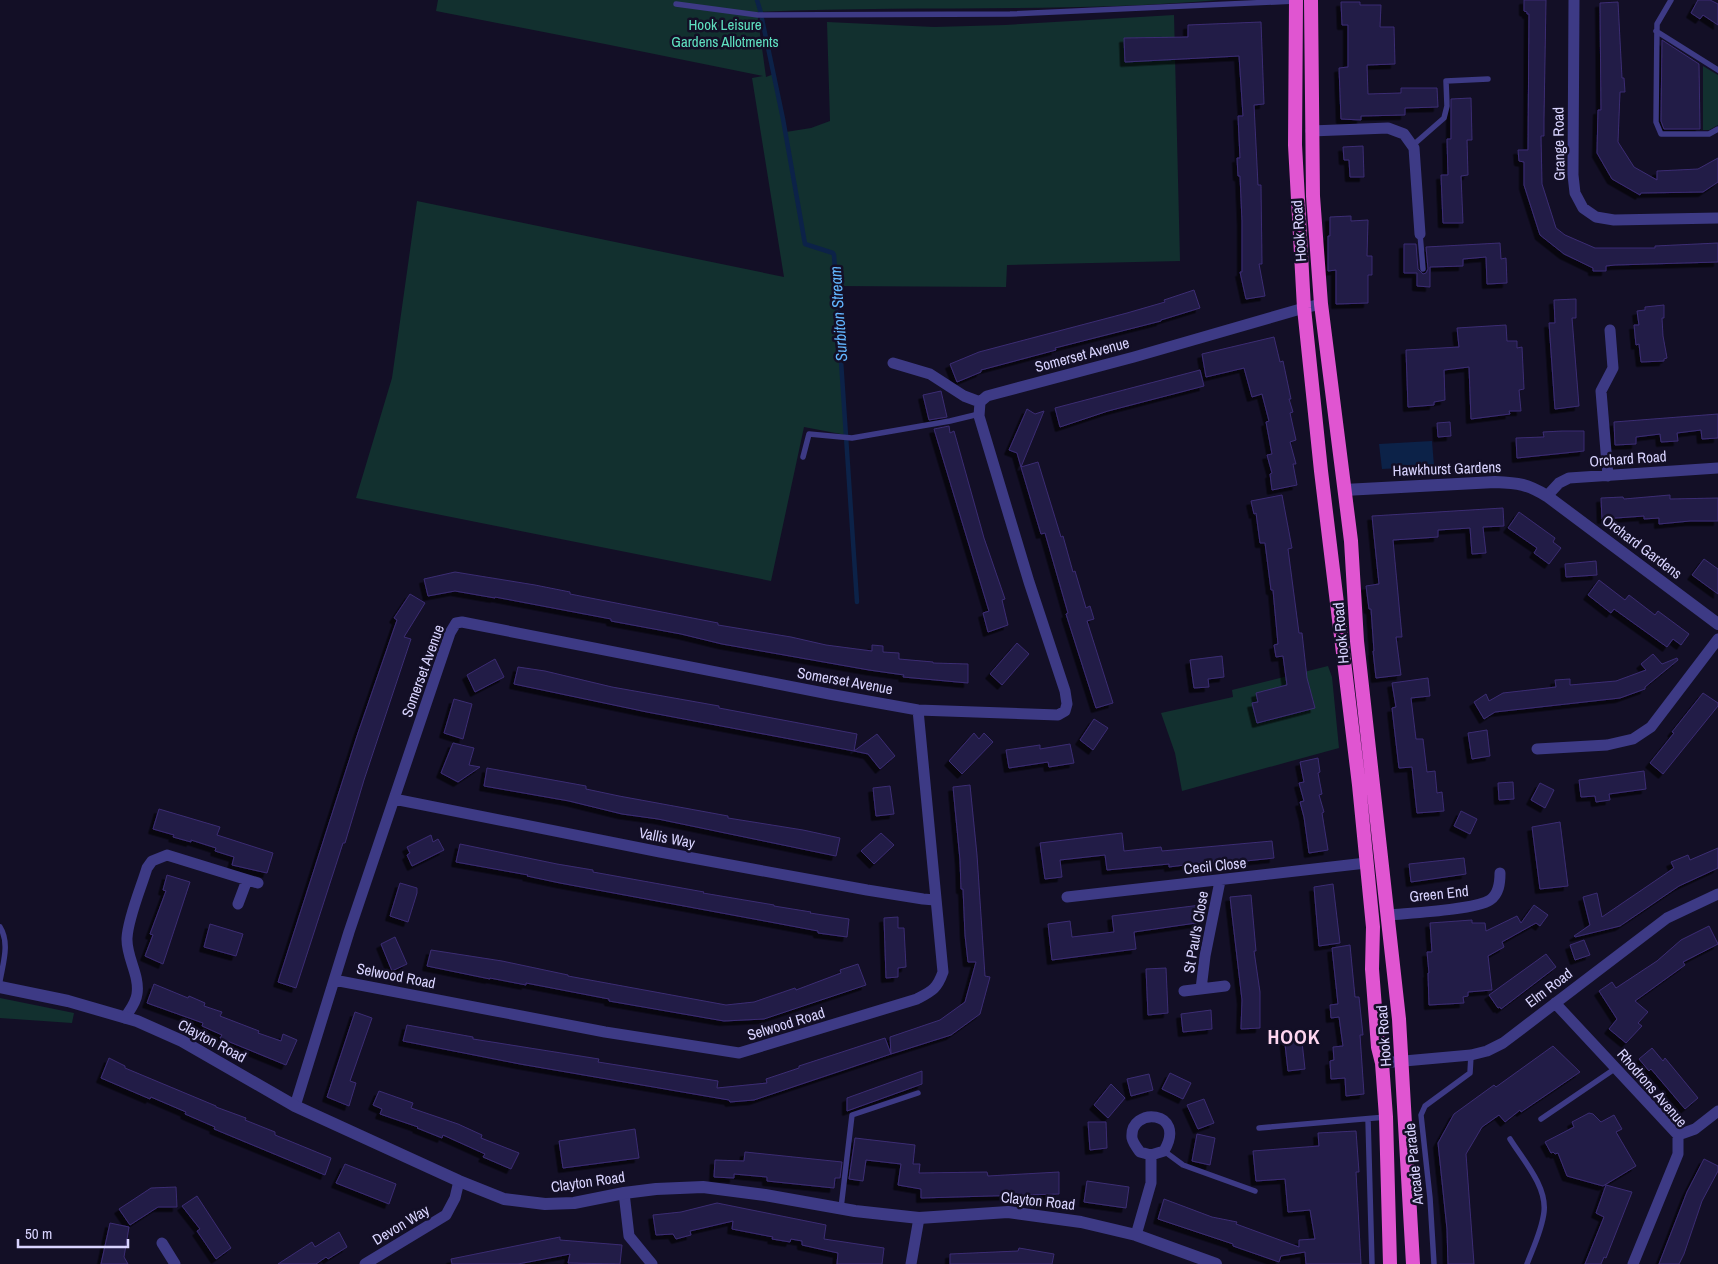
<svg xmlns="http://www.w3.org/2000/svg" width="1718" height="1264" font-family="'Archivo Narrow',sans-serif">
  <defs>
    <filter id="shadow"><feDropShadow dx="-4.5" dy="4.5" stdDeviation="0" flood-color="#0009"/></filter>
  </defs>
  <rect width="100%" height="100%" fill="#130f26"/>
  <path fill="#12302f" d="M438,0H1219C1066,13 911,5 757,12L766,77L774,74L786,132L811,128L830,121L827,22L934,27L1005,25L1174,15L1180,261L1007,265L1006,287L835,286L846,435L804,427L771,581L356,498L392,378L417,201L784,277L752,78L763,76L605,44L436,11Z
    M1703,66L1718,75V125L1709,130H1703Z
    M1328,666L1332,677L1339,748L1182,791L1175,753L1161,713L1233,697L1232,690Z
    M0,998L74,1013L72,1023L0,1018Z"/>
  <path fill="#0c2248" d="M1432,441L1434,466L1382,469L1379,444Z"/>
  <g fill="none" stroke-linecap="round" stroke-linejoin="round">
    <path stroke="#0c2248" stroke-width="4.5" d="M757,0L761,13
      M762,19L783,119L805,244L833,253L834,255L857,602"/>
  </g>
  <path fill="#241b47" stroke="#3b2d73" filter="url(#shadow)" d="M1524,0H1546L1544,118V136H1541L1542,184L1556,228L1565,235L1595,248H1655V246L1718,243V262L1615,265L1606,266V271H1593V268L1564,254L1540,235L1524,185V162L1519,161L1518,150H1528L1529,14H1527V12L1524,11Z
    M1698,0H1710L1718,4V25L1703,15L1700,19L1691,13Z
    M1341,2H1360V5H1381L1380,27H1394L1395,64L1367,65L1368,94L1401,93V88H1437L1438,107L1405,108V115L1361,116V120L1341,119L1339,68L1348,67V25H1342Z
    M1618,2L1622,78H1624L1625,92H1620L1618,142L1634,167L1657,180V171L1698,169L1718,158V182L1703,192L1641,193L1640,195L1612,179L1597,153L1598,110H1601L1600,3Z
    M1261,22L1264,104L1254,105L1258,185H1261L1262,264H1259L1265,296L1246,299L1240,272H1242V221L1240,176H1238L1237,158H1240L1238,116H1243L1239,56L1125,62L1124,38L1188,37V25Z
    M1662,40L1699,64L1700,129H1664L1661,121Z
    M1471,98L1472,140H1467L1468,175L1461,176L1463,223H1443L1441,175H1448L1447,139H1451V99Z
    M1363,146L1364,177H1350L1349,160H1344L1343,147Z
    M1351,216V221L1368,220L1367,256H1372V275H1368V303L1336,304V270L1328,271V236H1330V217Z
    M1500,243L1501,259L1506,258L1507,283L1487,284L1486,257L1463,259V266L1430,267V287L1417,286V273H1404V244H1416L1418,269L1423,274L1426,273L1428,269L1426,247Z
    M1194,290L1200,308L1161,320V321L1055,348L1056,350L981,370V372L957,382L950,364L979,352L1127,313L1165,302L1164,300Z
    M1576,299V318H1572L1579,406L1555,409L1549,323H1555L1554,300Z
    M1664,305V318H1662L1663,336L1667,358L1664,359V361L1641,362L1639,344L1636,345L1634,325H1639L1637,311L1645,310V307Z
    M1506,325L1507,341H1517V348L1522,347L1524,389L1519,390L1521,411H1509L1510,414L1471,419L1469,367L1444,370L1445,400L1434,402V405L1408,407L1406,350L1459,347L1457,328Z
    M1274,337L1280,362L1283,361L1291,399H1289L1293,412L1290,413L1296,440L1290,442L1296,464H1293L1297,485L1272,490L1270,474L1272,473L1267,455L1272,454L1266,422L1269,421L1262,394L1252,397L1244,368L1206,377L1202,354Z
    M1200,370L1204,386L1108,411L1060,427L1055,408Z
    M941,391L947,417L929,420L923,395Z
    M1027,409L1035,414L1044,411L1021,467L1017,453L1009,450Z
    M1718,414V438L1702,439L1701,430L1677,433L1678,441L1661,442L1660,434L1636,437V444L1615,445L1614,422Z
    M1450,422L1451,436L1438,437L1437,423Z
    M949,426L950,433L954,431L984,538L1005,599L1002,600L1008,625L988,632L983,613L989,611L934,429Z
    M1562,431H1584V451L1517,458L1516,438L1544,437L1543,432Z
    M1038,462L1061,537L1063,536L1073,572L1075,571L1086,608L1090,606L1094,619L1087,621L1113,703L1096,708L1066,614L1068,613L1045,533L1041,534L1021,467Z
    M1282,495L1292,548L1288,549L1299,633H1302L1307,678L1315,708L1257,723L1252,703L1258,702L1256,693L1287,685L1283,656L1276,657L1274,645L1278,644L1273,590H1271L1265,543H1260L1256,513L1254,514L1251,501Z
    M1670,495V499L1718,498V521H1690L1659,524V518L1644,519V516L1602,519L1601,498L1623,497L1624,499Z
    M1503,508L1504,526L1483,527L1486,553L1472,554L1470,528L1438,530V537L1393,540L1402,637H1396L1401,675L1376,678L1373,651H1374L1371,609H1369L1366,586L1379,584L1372,516Z
    M1519,512L1555,538L1553,542L1561,548L1549,564L1534,553L1537,548L1508,528Z
    M1704,559L1718,569V594L1692,575Z
    M1596,561L1597,575L1566,577L1565,564Z
    M455,572L535,585L570,592V594L718,623V625L791,637L826,645L872,651V645L883,646V652L899,653V659L933,662V663L968,664V683L903,677L904,675L869,670L722,644L681,634L611,621V619L495,597V598L455,591L428,596L424,579Z
    M1599,580L1625,600L1629,595L1655,615L1658,611L1689,634L1681,645L1673,639L1667,647L1614,609L1611,613L1588,595Z
    M410,594L425,603L404,637L411,639L364,780L345,843H343L296,988L278,982L358,733L397,620L394,618Z
    M1017,643L1029,654L1002,685L990,674Z
    M1653,654L1662,664L1677,658L1678,660L1645,687V689L1620,698L1495,712L1484,719L1474,702L1486,694L1489,701L1503,693L1556,687L1555,680L1570,679V685L1616,681L1646,670L1641,664Z
    M1222,656L1224,677L1208,679L1209,687L1194,688L1190,660Z
    M495,659L504,677L475,692L467,675Z
    M518,667L545,671L612,687L719,706V708L857,734L854,751L647,712L514,684Z
    M1428,678L1430,696L1411,698L1416,739H1423L1427,772L1435,771L1437,793L1442,792L1444,811L1417,813L1412,767L1399,768L1392,708L1396,707L1392,683Z
    M1703,693L1718,703V706L1663,774L1650,763L1674,733L1672,732Z
    M454,699L472,704L463,739L444,733Z
    M1094,719L1108,728L1093,750L1080,740Z
    M1487,730L1490,756L1472,759L1468,733Z
    M974,733L979,739L984,733L993,742L962,774L949,761Z
    M877,734L895,756L880,769L868,754L854,751Z
    M453,743L474,748L469,765L480,767L458,782L441,773Z
    M1070,744L1074,763L1049,767L1048,762L1009,768L1006,750L1040,745V749Z
    M1318,758L1320,772L1318,773L1322,794L1319,795L1324,812L1322,813L1328,850L1309,853L1304,817L1300,802L1304,801L1299,783L1304,782L1300,762Z
    M487,768L586,786V789L619,796L728,816V818L803,830L840,838L836,856L658,819L622,814L569,801L484,786Z
    M1644,771L1646,789L1609,794L1610,800L1596,802L1595,796L1581,797L1579,780Z
    M1513,782L1514,799L1499,800L1498,783Z
    M1540,783L1554,790L1545,808L1531,800Z
    M970,785L977,855L985,976L990,977L980,1014L951,1035L891,1054L890,1037L940,1020L965,1002L976,962H968L965,935L963,889H961L960,860L953,787Z
    M890,786L894,814L876,816L873,788Z
    M159,809L220,827L217,835L273,853L267,873L232,865L234,857L215,851L216,848L191,840V842L173,837L174,835L153,829Z
    M1461,811L1477,819L1470,834L1454,826Z
    M1560,822L1568,886L1540,889L1532,827Z
    M881,833L894,845L874,864L861,851Z
    M1122,833L1124,851L1161,847L1162,851L1272,841L1274,858L1208,865V862L1169,867V864L1107,870L1105,855L1060,860L1062,877L1045,879L1040,843Z
    M431,835L433,842L438,839L444,850L412,866L407,855L410,853L407,847Z
    M460,844L557,864L593,870V872L704,892L703,893L774,905V906L811,912L810,913L849,919L847,937L818,933V931L781,924L560,883L527,876L528,875L456,862Z
    M1718,848V868L1679,886L1620,926L1575,937L1574,936L1590,925L1583,897L1597,893L1602,917L1674,868L1671,862L1688,855L1690,860Z
    M1464,858L1466,874L1411,882L1409,864Z
    M167,875L190,882L163,964L145,956L153,935L150,934L166,891L163,890Z
    M400,883L417,888V893L408,922L390,916Z
    M1333,884L1340,943L1319,946L1314,887Z
    M1251,895L1256,951H1254L1260,992V1028L1241,1029L1242,1000L1230,897Z
    M1201,905L1203,922L1134,932L1136,949L1052,960L1048,924L1070,921L1072,937L1114,932L1112,916Z
    M1534,905L1548,915L1540,926L1536,923L1502,942L1504,947L1488,956L1492,990L1468,992V996L1463,997L1464,1003L1429,1005L1428,973H1429L1427,952H1432L1430,923L1472,920V923H1485L1486,931L1517,916L1521,923Z
    M898,917V928H904L906,967L898,968V977L886,978L884,918Z
    M210,924L243,934L236,956L204,947Z
    M1709,926L1718,944L1683,962L1685,965L1635,1001L1648,1012L1638,1023L1642,1026L1626,1043L1609,1029L1617,1019L1599,991L1612,982L1616,988L1657,961L1681,940Z
    M395,937L407,964L392,971L381,944Z
    M1584,940L1590,955L1575,960L1570,945Z
    M1350,945L1355,997H1359L1363,1035H1360L1364,1094L1346,1096L1345,1078L1331,1079L1330,1061L1334,1060L1333,1047L1343,1046L1339,1017L1331,1018L1330,1005L1338,1004L1332,948Z
    M431,950L502,961L568,975V976L726,1005L754,1002L795,988L796,990L841,973L840,970L858,964L866,985L764,1019L724,1021L609,1001V999L526,983V985L490,978V979L427,966Z
    M1546,954L1556,967L1501,1009L1500,1007L1498,1008L1489,995Z
    M1166,968L1168,1013L1148,1015L1146,969Z
    M154,984L188,998L189,996L205,1003L204,1006L222,1012L220,1016L259,1031L258,1033L281,1041L283,1034L297,1040L286,1065L220,1038L222,1035L202,1026L203,1023L147,1003Z
    M1211,1010L1212,1029L1183,1032L1181,1014Z
    M355,1012L372,1018L350,1081L356,1083L349,1106L327,1097Z
    M407,1025L473,1037V1039L599,1059L598,1062L718,1081L717,1088L767,1083L766,1079L799,1068V1066L885,1038L891,1054L754,1100L730,1102L729,1100L520,1064L403,1041Z
    M1301,1033L1305,1069L1288,1071L1284,1035Z
    M1553,1046L1580,1072L1521,1112L1520,1110L1505,1122L1499,1115L1482,1127L1466,1154L1474,1264H1448L1447,1229L1438,1143L1454,1114L1494,1085L1496,1087Z
    M1652,1048L1663,1061L1665,1058L1698,1098L1685,1109L1651,1069L1649,1071L1639,1059Z
    M109,1058L125,1066V1068L216,1106V1107L246,1118L245,1120L275,1132V1135L331,1158L325,1175L214,1129L215,1127L185,1114L186,1112L151,1097L150,1099L101,1078Z
    M922,1071V1084L847,1111V1098Z
    M1170,1073L1191,1083L1183,1099L1162,1089Z
    M1149,1074L1153,1090L1131,1096L1127,1079Z
    M1111,1084L1125,1098L1108,1118L1094,1105Z
    M379,1091L413,1103L411,1108L458,1124L482,1135L481,1138L519,1153L511,1169L483,1157L485,1154L443,1135L442,1138L417,1128L418,1127L380,1114L382,1109L373,1105Z
    M1204,1099L1214,1123L1198,1129L1187,1105Z
    M1589,1113L1593,1114L1601,1122L1614,1115L1622,1129L1616,1132L1636,1166L1603,1186L1567,1176L1558,1153L1555,1154L1553,1152L1551,1153L1545,1142L1574,1127L1572,1122Z
    M1088,1122H1106L1107,1148L1090,1150Z
    M635,1129L639,1158L563,1168L559,1141Z
    M1356,1131L1359,1172H1356L1361,1264H1306L1305,1252L1281,1256L1279,1262L1233,1246V1244L1158,1219L1164,1199L1212,1217L1237,1222L1236,1224L1299,1247V1240L1315,1239L1310,1210L1288,1212L1285,1179L1256,1181L1253,1151L1319,1146L1318,1133Z
    M1197,1134L1215,1138L1210,1165L1192,1161Z
    M855,1138L915,1145L913,1164H920L919,1173L987,1172L988,1176L1059,1172V1194L921,1198V1189L898,1185L901,1164L866,1160L863,1181L849,1179Z
    M745,1152L842,1162L840,1178H835L834,1188L767,1181V1177L734,1174V1178L714,1177L715,1160L744,1161Z
    M1704,1159L1718,1166V1171L1702,1201L1684,1254L1679,1264H1659L1687,1192Z
    M345,1164L396,1184L389,1204L336,1183Z
    M1087,1181L1129,1187L1126,1208L1084,1202Z
    M1606,1185L1632,1192L1606,1258L1604,1257L1601,1264H1585L1604,1217L1596,1213Z
    M176,1187L177,1207H158L130,1225L119,1209L151,1188Z
    M197,1196L231,1248L216,1259L197,1231L200,1229L182,1206Z
    M717,1203L826,1225L824,1239L884,1248L882,1264H837L838,1253L802,1245V1241L791,1239L790,1242L772,1239L773,1237L732,1229L733,1221L690,1231L691,1235L676,1239L673,1234L656,1235L653,1215L681,1212Z
    M110,1223L129,1227L124,1257L128,1264H101Z
    M339,1232L347,1247L328,1259L326,1257L316,1264H278L312,1242L315,1247Z
    M560,1237V1240L622,1245L620,1264L568,1263L570,1254L518,1264H452L451,1259Z
    M1019,1248L1054,1254L1052,1264H950V1254L1018,1251Z"/>
  <g fill="none" stroke-linecap="round" stroke-linejoin="round">
    <path stroke="#3d3a85" stroke-width="5.5" d="M1671,0L1657,24L1656,122L1661,134H1709L1718,129
      M676,4L758,15L1010,14L1295,1
      M1656,31L1718,70
      M1412,146L1444,118L1447,106L1446,81L1488,79
      M1420,234L1423,269
      M803,457L809,434L852,438L950,421L979,414
      M0,927C10,943 3,963 0,981
      M1368,1119L1372,1264
      M1541,1119L1616,1068
      M1259,1128L1386,1117
      M1510,1139C1523,1160 1547,1186 1544,1212C1542,1230 1533,1248 1527,1264
      M1164,1151L1183,1165L1255,1191
      M841,1208L852,1115L918,1093
      M1434,1264L1430,1198L1421,1115L1425,1106L1470,1073L1471,1055"/>
    <path stroke="#3d3a85" stroke-width="11" d="M1574,0L1573,175L1575,193L1583,208L1596,217L1614,220L1718,218
      M1311,131L1388,128L1404,134L1414,148L1420,234
      M893,363L930,374L964,396L980,402
      M1608,476L1601,391L1613,368L1610,330
      M1547,496L1559,483L1569,478L1718,468
      M1537,749L1607,745L1633,739L1651,727L1718,639
      M394,799L660,852L867,890L923,899L935,900
      M1067,897L1366,863
      M238,904L247,880
      M1389,915C1409,913 1475,910 1490,900C1499,894 1500,883 1500,873
      M334,980L605,1032L739,1053L917,999C932,991 937,989 943,972L918,710
      M1201,989L1205,956L1220,881
      M1184,991L1225,986
      M1555,1003L1678,1135V1154L1633,1264
      M125,1018C129,1011 136,1003 137,994C140,975 126,957 127,938C128,918 141,888 147,868L152,861L167,855L258,883
      M1382,1063L1471,1055L1487,1051L1503,1043L1667,918L1718,894
      M295,1106L349,932L450,633L456,623L462,622L829,694L918,710L1058,715L1065,711L1067,704L1065,691L1029,582L979,416L980,402L987,396L1134,357L1304,308L1321,304
      M1678,1135L1695,1129L1718,1111
      M624,1193L629,1236L652,1264
      M1136,1235L1151,1183V1155L1140,1152C1137,1148 1133,1143 1132,1138C1129,1106 1188,1110 1164,1151L1151,1155
      M162,1243L175,1264
      M365,1264L446,1215L455,1198L459,1181
      M911,1264L919,1218"/>
    <path stroke="#3d3a85" stroke-width="12" d="M1344,490L1495,482C1519,483 1527,484 1547,496L1718,624
      M0,987L68,1001L137,1021L182,1041L295,1106L459,1181L504,1199L545,1204L574,1203L624,1193L656,1189L703,1187L765,1195L855,1211L919,1218L1008,1212L1081,1222L1136,1235L1216,1264"/>
    <path stroke="#e055d1" stroke-width="14" d="M1296,0L1295,145L1304,308L1321,471L1359,785L1373,927L1372,969L1378,1047L1382,1063L1386,1117L1390,1264
      M1311,0L1313,196L1321,304L1351,541L1357,641L1399,1019L1413,1264"/>
  </g>
  <g text-anchor="middle" stroke-width="5" stroke-linejoin="round" paint-order="stroke">
    <g font-size="15" fill="#5fe0c0" stroke="#130f26">
      <text x="725" y="30">Hook Leisure<tspan x="725" dy="17">Gardens Allotments</tspan></text>
    </g>
    <g font-size="15" fill="#d9d4ff" stroke="#130f26">
      <text transform="translate(1559 144) rotate(-91)" y="5">Grange Road</text>
      <text transform="translate(1299 231) rotate(-94)" y="5">Hook Road</text>
      <text transform="translate(1082 355) rotate(-15)" y="5">Somerset Avenue</text>
      <text transform="translate(1628 459) rotate(-4)" y="5">Orchard Road</text>
      <text transform="translate(1447 469) rotate(-2)" y="5">Hawkhurst Gardens</text>
      <text transform="translate(1642 547) rotate(37)" y="5">Orchard Gardens</text>
      <text transform="translate(1341 633) rotate(-95)" y="5">Hook Road</text>
      <text transform="translate(423 671) rotate(-70)" y="5">Somerset Avenue</text>
      <text transform="translate(845 681) rotate(10)" y="5">Somerset Avenue</text>
      <text transform="translate(667 838) rotate(11)" y="5">Vallis Way</text>
      <text transform="translate(1215 866) rotate(-6)" y="5">Cecil Close</text>
      <text transform="translate(1439 894) rotate(-6)" y="5">Green End</text>
      <text transform="translate(1196 932) rotate(-80)" y="5">St Paul's Close</text>
      <text transform="translate(396 976) rotate(11)" y="5">Selwood Road</text>
      <text transform="translate(1549 988) rotate(-37)" y="5">Elm Road</text>
      <text transform="translate(786 1024) rotate(-17)" y="5">Selwood Road</text>
      <text transform="translate(1384 1036) rotate(-94)" y="5">Hook Road</text>
      <text transform="translate(212 1041) rotate(28)" y="5">Clayton Road</text>
      <text transform="translate(1652 1088) rotate(49)" y="5">Rhodrons Avenue</text>
      <text transform="translate(1414 1164) rotate(-96)" y="5">Arcade Parade</text>
      <text transform="translate(588 1182) rotate(-8)" y="5">Clayton Road</text>
      <text transform="translate(1038 1201) rotate(6)" y="5">Clayton Road</text>
      <text transform="translate(401 1225) rotate(-31)" y="5">Devon Way</text>
    </g>
    <g font-size="16" font-style="italic" fill="#62b6ff" stroke="#130f26">
      <text transform="translate(838 314) rotate(-94)" y="6">Surbiton Stream</text>
    </g>
    <g font-size="20" font-weight="bold" letter-spacing="1" fill="#ffd6f0" stroke="#130f26">
      <text x="1294" y="1044">HOOK</text>
    </g>
  </g>
  <path d="M18 1239v8h110v-8" fill="none" stroke="#d9d4ff" stroke-width="2.5"/>
  <text x="25" y="1239" font-size="15" fill="#d9d4ff" stroke="#130f26" stroke-width="4" paint-order="stroke">50 m</text>
</svg>
